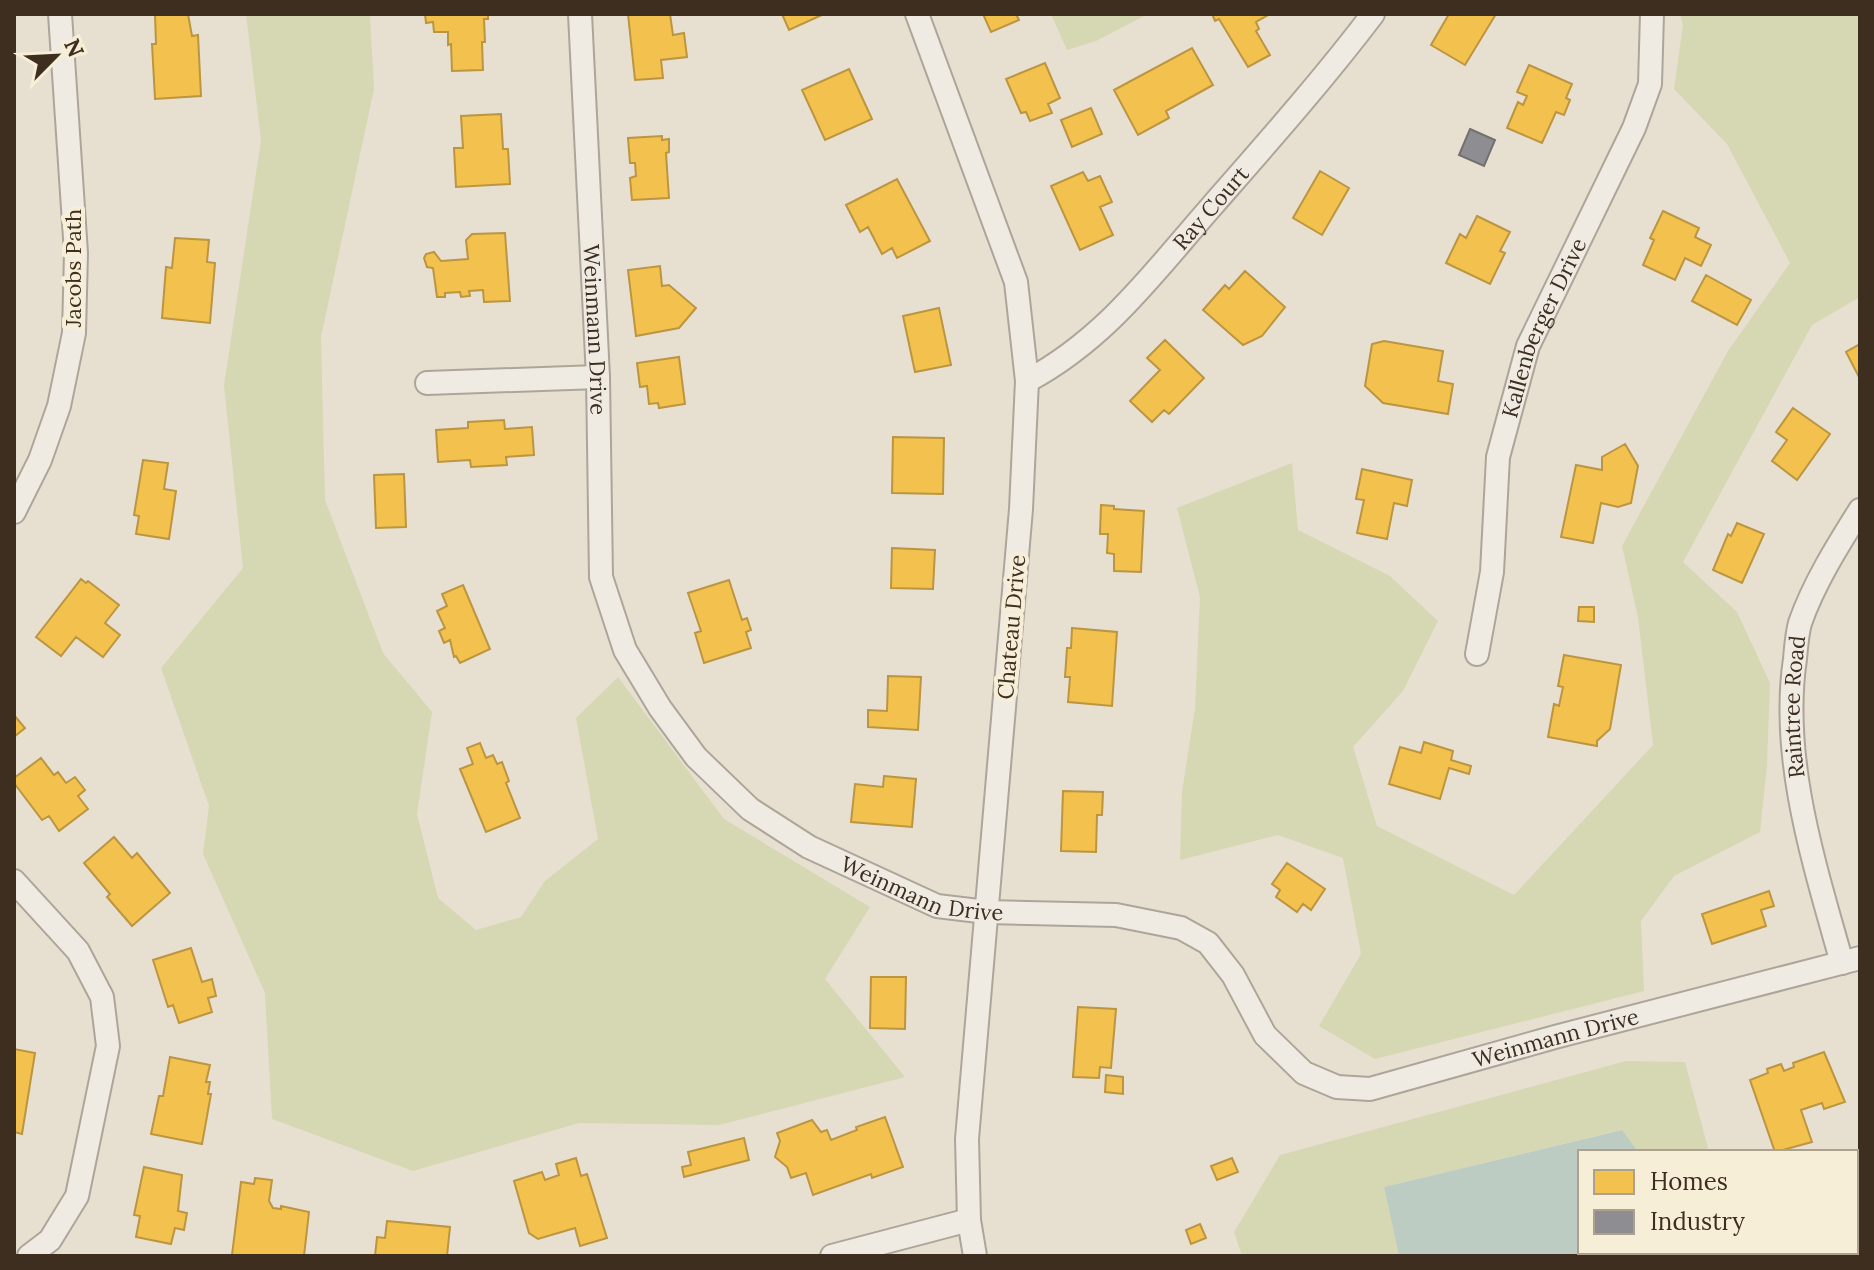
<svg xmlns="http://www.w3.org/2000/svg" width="1874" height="1270" font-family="Lora,serif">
  <rect width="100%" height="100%" fill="#e7e0d1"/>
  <path fill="#d6d7b3" d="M246,14H370L374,89L321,337L325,500L383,653L432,712L417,814L438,898L476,930L521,917L545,881L598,839L576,718L618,677L724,819L870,907L825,979L905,1077L719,1125L579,1123L413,1171L272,1119L265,993L203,854L209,806L161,668L243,568L224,385L261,140Z
    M1051,14H1148L1096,41L1067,50Z
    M1680,14H1860V297L1812,325L1683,562L1737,612L1770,683L1767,765L1760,832L1674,876L1641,921L1644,991L1375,1059L1319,1026L1361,954L1343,858L1278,835L1180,860L1182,792L1195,708L1200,597L1177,508L1292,463L1298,530L1390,576L1438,621L1403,691L1353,747L1377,826L1514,895L1653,745L1638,617L1622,546L1728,351L1790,263L1727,144L1674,89L1683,25Z
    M1626,1061L1685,1062L1709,1152H1638L1621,1130L1384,1187L1399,1256H1242L1234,1232L1280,1155Z
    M1665,1252H1736L1737,1256H1664Z"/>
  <path fill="#bcccc2" d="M1622,1130L1638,1152H1580V1252H1665L1664,1256H1399L1384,1187Z"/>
  <path fill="#f2c14e" stroke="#bc9540" stroke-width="2" d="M188,14L192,36L198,35L201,96L155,99L152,44H156L155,15Z
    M425,14H488V19H484L485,42H482L483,70L452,71L451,44L448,45V32H434L433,22L426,23Z
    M628,14H670L673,35L684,33L687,57L661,60L663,78L635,80Z
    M782,14H824L789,30Z
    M983,14H1016L1019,20L991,32Z
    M1212,14H1270L1256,22L1259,29L1256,31L1270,55L1248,67L1219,19L1215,21Z
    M1449,14H1496L1465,65L1431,45Z
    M1192,48L1213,85L1166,111L1169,118L1138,135L1114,90Z
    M1045,63L1060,98L1048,104L1052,113L1030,121L1026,112L1021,113L1006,79Z
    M1529,65L1572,84L1566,98L1570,100L1564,115L1556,112L1542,143L1507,128L1518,102L1523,105L1527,96L1517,92Z
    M849,69L872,119L825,140L802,90Z
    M1091,108L1102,134L1072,147L1061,120Z
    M501,114L503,149H508L510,184L456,187L454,148H463L461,116Z
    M662,136V140L669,139V152L666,153L669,198L632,200L630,178L636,176L635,163H630L628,138Z
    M1320,171L1349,188L1322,235L1293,218Z
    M1083,172L1088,181L1100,176L1112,202L1100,207L1113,235L1080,250L1051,186Z
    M897,179L930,241L897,258L892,248L882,254L868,227L860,232L846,205Z
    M1663,211L1699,228L1695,237L1711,245L1701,266L1685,258L1675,280L1643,265L1654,240L1650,238Z
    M1477,216L1510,232L1500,251L1505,253L1490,284L1446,263L1460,234L1466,238Z
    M505,233L510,301L484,302L483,290L469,291L470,296L461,297L460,292L445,293V297H437L433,268L427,267L424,258L426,254L434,252L441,261L468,259L466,240L472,234Z
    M175,238L209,240L207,262L215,263L210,323L162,318L166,267L172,268Z
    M660,266L662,286L669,285L696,308L679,328L636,336L628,270Z
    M1245,271L1285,307L1262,336L1243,345L1203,310L1225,285L1229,289Z
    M1706,275L1751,300L1737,325L1692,301Z
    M939,308L951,365L915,372L903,316Z
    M1165,340L1204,378L1169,414L1164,410L1152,422L1130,401L1160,370L1147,358Z
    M1384,341L1443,351L1438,381L1453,384L1448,414L1383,403L1365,386L1372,344Z
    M1860,344V379L1846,352Z
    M679,357L685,404L659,408L658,403L649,404L647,386L640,387L637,363Z
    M1793,408L1830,434L1797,480L1772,461L1787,440L1776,432Z
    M504,420L505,429L532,427L534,455L506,457L507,465L471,467L470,460L438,462L436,430L468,428V422Z
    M893,437L944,438L943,494L892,493Z
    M1625,444L1638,466L1631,503L1618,507L1601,503L1593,543L1561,537L1576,465L1602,470V457Z
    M143,460L168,463L164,489L176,491L169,539L136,534L139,516L134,515Z
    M1362,469L1412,480L1407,506L1394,503L1387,539L1357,533L1364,500L1356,499Z
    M404,474L406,527L376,528L374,475Z
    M1101,505L1114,506V509L1144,511L1141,572L1114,571V554L1107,553L1108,534H1100Z
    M1737,523L1764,534L1742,583L1713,570L1728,534L1731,536Z
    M892,548L935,550L933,589L891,588Z
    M81,579L86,583L88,581L119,605L105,623L120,635L103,657L76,637L61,656L36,637Z
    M729,580L742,620L747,618L751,630L746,632L751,648L704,663L695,633L701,631L688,593Z
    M463,585L490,649L460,663L456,656L454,657L450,640L444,643L439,631L445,628L437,611L447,606L442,594Z
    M1579,607H1594V622L1578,621Z
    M1072,628L1117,632L1112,706L1068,702L1070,677H1065L1067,648H1071Z
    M1564,655L1621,665L1610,729L1597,741V746L1548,737L1554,704L1559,706L1563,687L1558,686Z
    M888,676L921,677L918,730L868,727V710L887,711Z
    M14,715L25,728L14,737Z
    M1424,742L1453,751L1451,760L1471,766L1469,774L1449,768L1440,799L1389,784L1400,747L1421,753Z
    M480,743L486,758L493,755L497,764L502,762L509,781L506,783L520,818L486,832L460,769L473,764L467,748Z
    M41,758L54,775L58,772L66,783L75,777L85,790L78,796L88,809L59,831L49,816L42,820L14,783V778Z
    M884,776L916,779L912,827L851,822L855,784L883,787Z
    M1063,791L1103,792L1102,815H1097L1096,852L1061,851Z
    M114,837L132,858L137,853L170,893L132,926L107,897L110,894L84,863Z
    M1287,863L1325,889L1311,910L1303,904L1297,912L1276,897L1280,890L1272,884Z
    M1769,891L1774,906L1761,910L1766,926L1712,944L1702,914Z
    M191,948L202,982L212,979L216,996L208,998L212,1012L179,1023L173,1005L168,1007L153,960Z
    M871,977H906L905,1029L870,1028Z
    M1078,1007L1116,1009L1111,1068L1100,1067L1099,1078L1073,1077Z
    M14,1049L35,1053L22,1134L14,1132Z
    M1824,1052L1845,1102L1824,1109L1822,1103L1801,1110L1812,1142L1775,1152L1750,1080L1768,1073L1767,1069L1781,1064L1784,1071L1794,1067L1793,1063Z
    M170,1057L210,1065L206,1082H210L208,1094H211L202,1144L151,1134L159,1096H163Z
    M1106,1075L1123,1077V1094L1105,1092Z
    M885,1117L903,1167L872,1178L871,1174L813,1195L806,1173L791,1178L787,1167L775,1157L780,1141L777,1133L812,1120L821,1132L827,1130L831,1140L857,1130L856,1127Z
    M744,1138L749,1160L684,1177L682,1167L691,1165L688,1152Z
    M576,1158L581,1176L587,1174L607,1238L580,1246L575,1228L538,1239L529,1233L514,1181L542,1172L545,1180L559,1175L556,1164Z
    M1232,1158L1238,1172L1217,1180L1211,1166Z
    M144,1167L182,1175L178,1211L187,1213L184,1230L175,1228L171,1244L136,1237L140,1216L134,1215Z
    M255,1178L272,1180L269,1201L273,1208L281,1209V1206L309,1212L304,1256L232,1255L241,1182L254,1184Z
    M387,1221L450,1227L447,1256H375L377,1237L385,1238Z
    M1200,1224L1206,1238L1191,1244L1186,1230Z"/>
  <path fill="#8d8d92" stroke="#757070" stroke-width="2" d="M1470,129L1495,140L1484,166L1459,155Z"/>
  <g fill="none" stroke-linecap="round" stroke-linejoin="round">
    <g stroke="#ada599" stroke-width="26">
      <g id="minor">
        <path id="s1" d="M580,14L598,377L601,577L625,650L660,708L696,757L750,809L809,847L937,906L987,912L1116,915L1181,928L1208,943L1233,975L1265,1035L1304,1073L1337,1087L1370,1089L1555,1037L1860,958"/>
        <path d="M917,14L1016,282L1027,381L1021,509L967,1139L969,1220L975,1256"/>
        <path id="s2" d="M1027,381C1106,339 1154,272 1212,206C1267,143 1323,80 1373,14"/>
        <path d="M427,383L598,377"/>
        <path d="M14,512L40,460L59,406L74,333L76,253L60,14"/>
        <path id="s3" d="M1477,654L1492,572L1498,457L1528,346L1634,128L1650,84L1652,14"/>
        <path d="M14,881L78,951L102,997L108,1046L77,1196L50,1240L29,1256"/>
        <path id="s4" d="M1842,963C1815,866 1780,760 1795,659C1796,647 1797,634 1800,623C1814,583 1838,545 1860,510"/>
        <path d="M832,1256L969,1220"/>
      </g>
    </g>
    <use href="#minor" stroke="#efebe3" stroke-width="22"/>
  </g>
  <g text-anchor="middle" stroke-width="8" stroke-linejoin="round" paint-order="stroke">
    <g font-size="22" fill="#3d2e20" stroke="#f7eed8">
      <text dy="8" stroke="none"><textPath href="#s2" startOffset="254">Ray Court</textPath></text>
      <text transform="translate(73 268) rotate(-90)" y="8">Jacobs Path</text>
      <text dy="8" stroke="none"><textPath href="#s3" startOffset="336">Kallenberger Drive</textPath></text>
      <text dy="8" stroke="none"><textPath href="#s1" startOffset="316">Weinmann Drive</textPath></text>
      <text transform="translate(1011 627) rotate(-85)" y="8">Chateau Drive</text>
      <text dy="8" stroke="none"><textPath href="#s4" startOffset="262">Raintree Road</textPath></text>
      <text dy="8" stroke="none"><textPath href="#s1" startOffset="1036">Weinmann Drive</textPath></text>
      <text dy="8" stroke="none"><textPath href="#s1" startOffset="1756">Weinmann Drive</textPath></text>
    </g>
  </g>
  <rect width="1874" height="1270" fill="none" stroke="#3d2e20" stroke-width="32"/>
  <rect x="1578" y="1150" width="280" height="104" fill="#f7eed8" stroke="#ada18e" stroke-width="2"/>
  <rect x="1594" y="1170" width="40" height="24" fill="#f2c14e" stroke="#ada18e" stroke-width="2"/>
  <text x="1650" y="1190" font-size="24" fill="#3d2e20">Homes</text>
  <rect x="1594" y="1210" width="40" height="24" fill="#8d8d92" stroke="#ada18e" stroke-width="2"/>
  <text x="1650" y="1230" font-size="24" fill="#3d2e20">Industry</text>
  <g transform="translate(56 56) rotate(66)" stroke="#f7eed8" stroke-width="6" paint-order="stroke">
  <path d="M0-6L14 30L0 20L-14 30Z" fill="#3d2e20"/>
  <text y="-12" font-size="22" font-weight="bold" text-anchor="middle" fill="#3d2e20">N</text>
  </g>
</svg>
